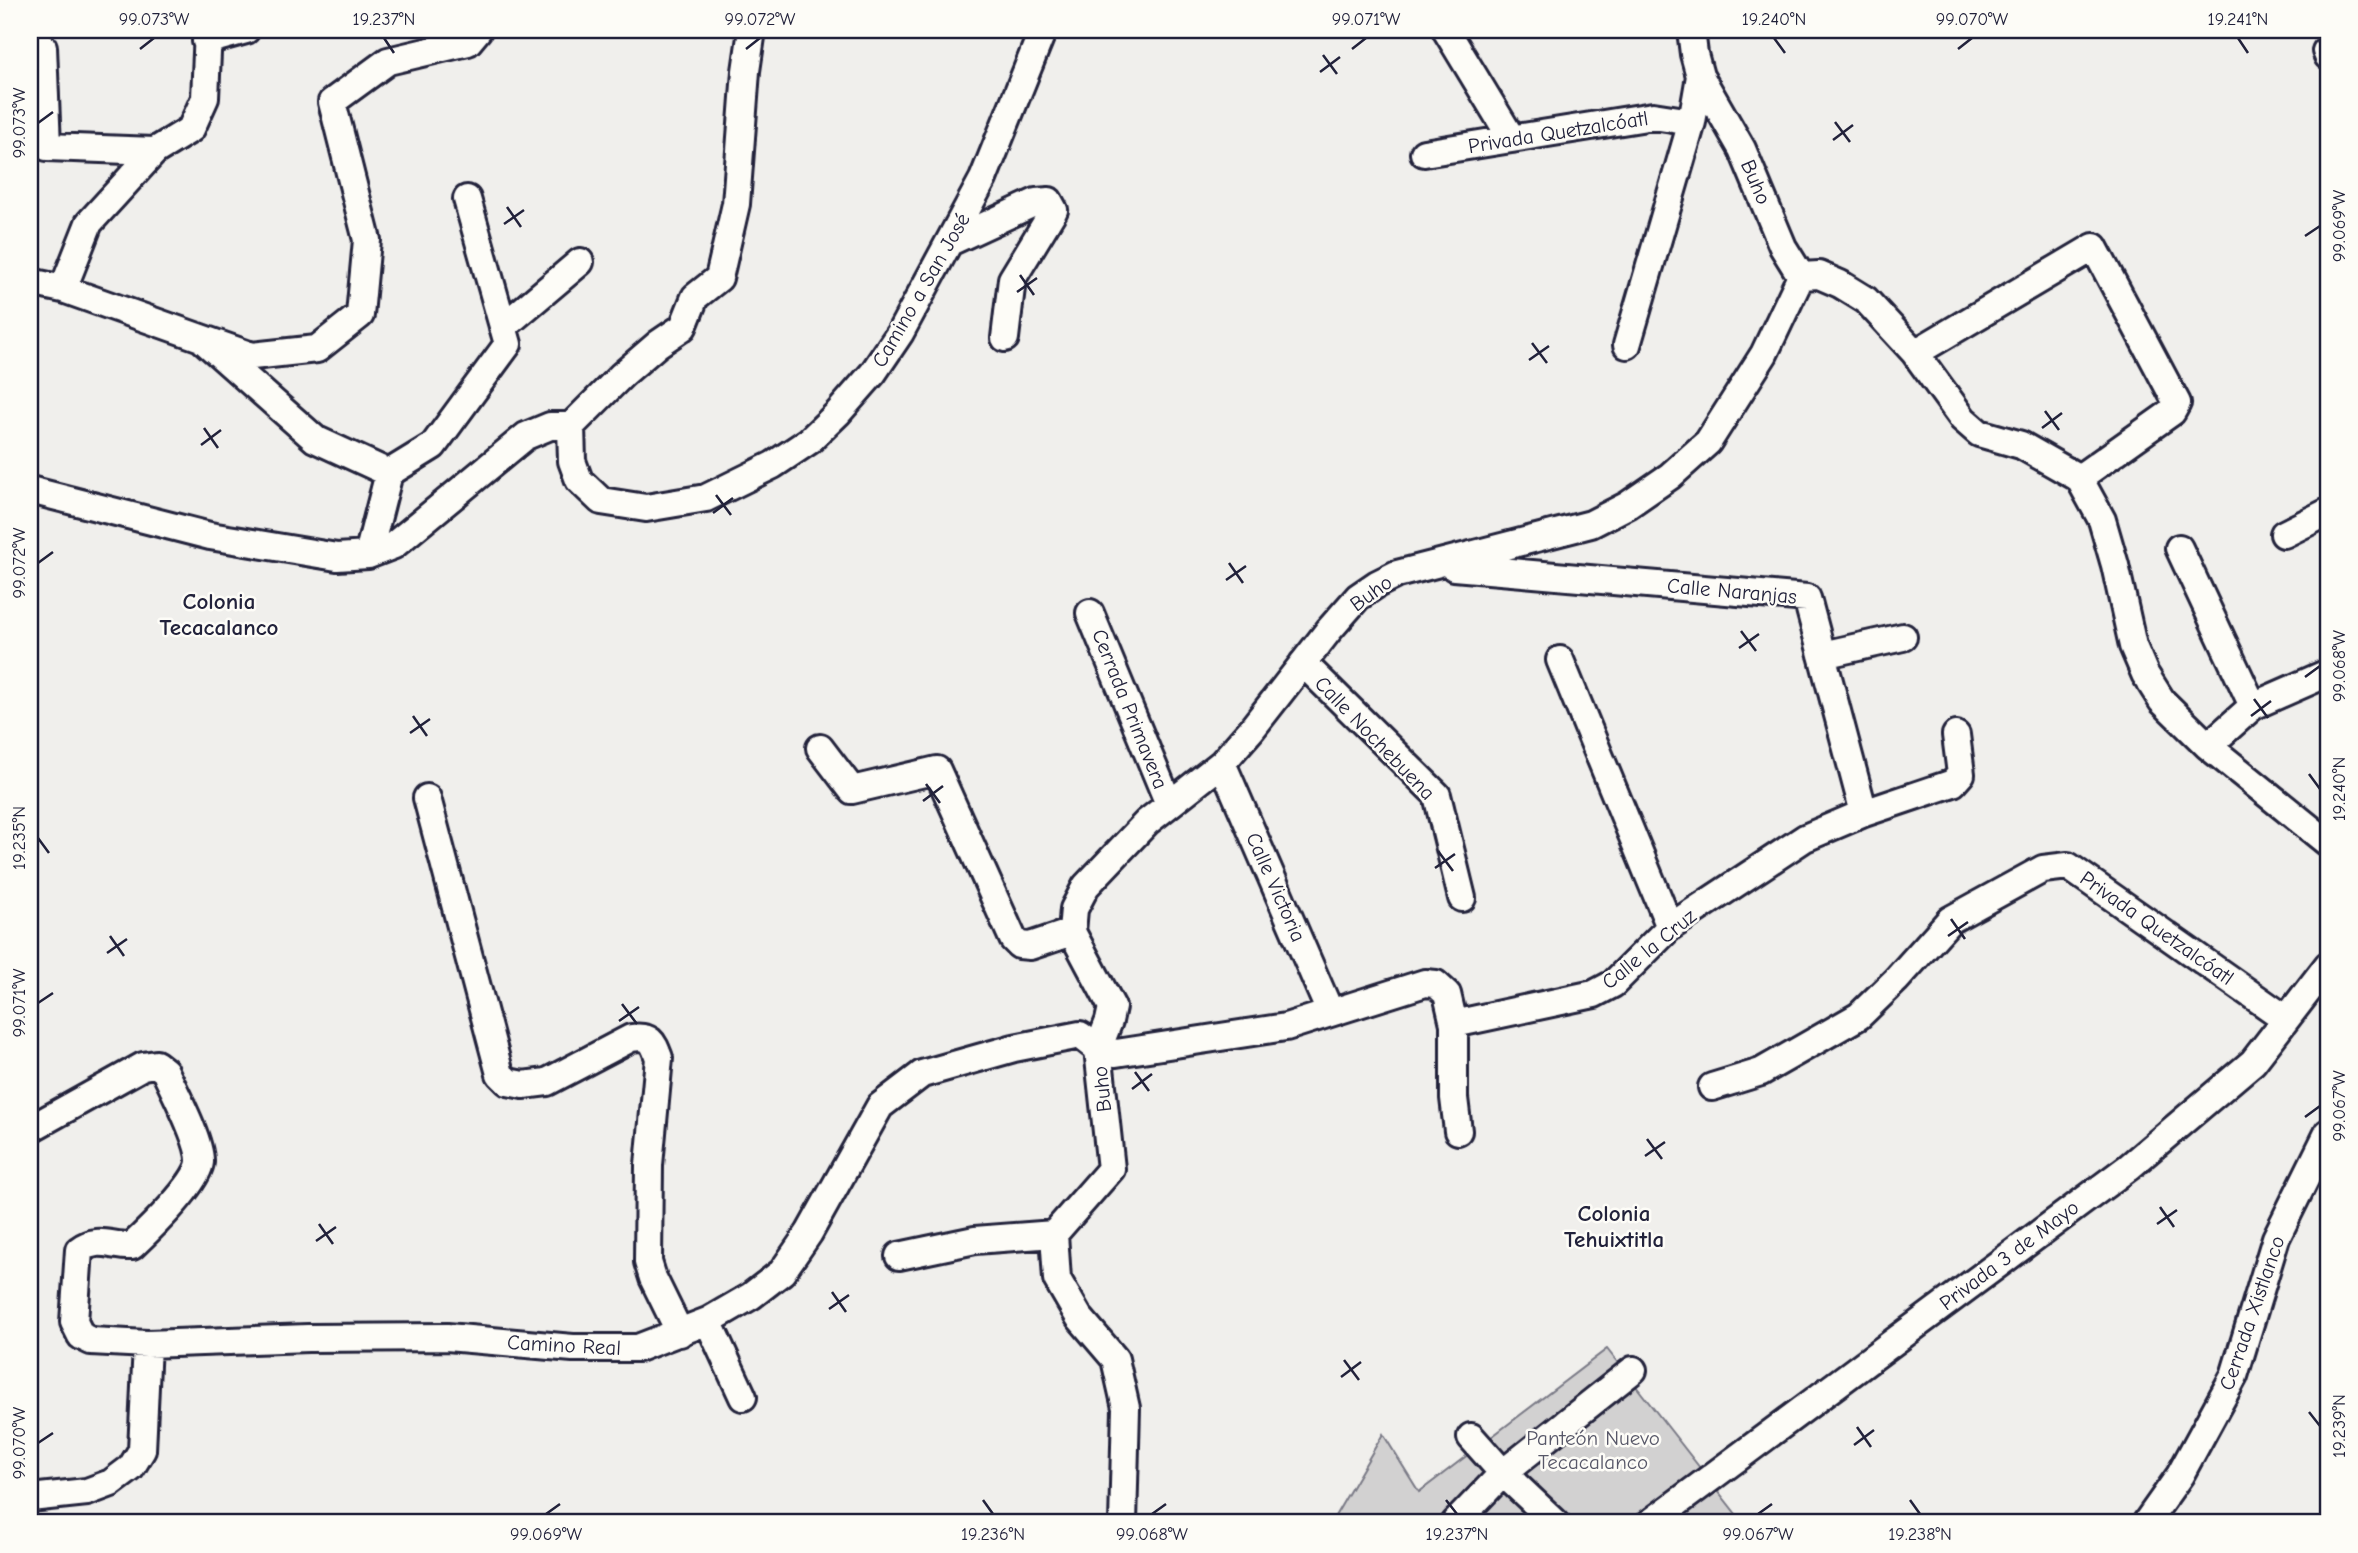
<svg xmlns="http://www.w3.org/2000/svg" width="2358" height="1553" font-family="'Comic Neue',sans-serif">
  <rect width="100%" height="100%" fill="#f0efec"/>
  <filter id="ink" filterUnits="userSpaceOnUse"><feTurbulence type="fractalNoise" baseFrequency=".0143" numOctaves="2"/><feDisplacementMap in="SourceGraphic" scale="14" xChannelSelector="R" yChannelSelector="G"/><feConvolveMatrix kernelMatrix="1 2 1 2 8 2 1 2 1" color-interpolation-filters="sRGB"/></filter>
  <g filter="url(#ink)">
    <path fill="#d2d1d1" stroke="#7a7a86" stroke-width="2" d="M1607,1349L1743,1523H1331L1383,1434L1419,1492Z"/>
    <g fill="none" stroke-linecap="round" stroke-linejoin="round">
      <g stroke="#22223b" stroke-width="32">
        <path id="minor" d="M1446,30L1512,139
          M206,41L246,30
          M43,47L47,147L155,151
          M2326,51L2328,56
          M1424,153L1653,116L1692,122
          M952,241L1036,202L1049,201L1054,210L1012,279L1005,338
          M1801,276L1819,275L1840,284L1866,300L1915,353L1963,419L1979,433L2021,445L2079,478L2102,520L2115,565L2133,646L2145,674L2162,701L2208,746L2253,706L2328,673
          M30,282L63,289L201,338L315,439L389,473
          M63,289L89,223L155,151L191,129L205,98L208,30
          M503,327L580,262
          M201,338L252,356L317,349L360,315L367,240L332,102L388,61L468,42L478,30
          M1627,345L1692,122L1700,76
          M1915,353L2094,247L2177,403L2172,412L2079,478
          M571,426L622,375L658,344L683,327L695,297L719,278L736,204L746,71L752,30
          M389,473L433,446L508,344L467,199
          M30,490L210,536L337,557L368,555L394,545L526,436L550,426H571L572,461L579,480L601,501L646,508L706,498L773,465L809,441L838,413L873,373L900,333L983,179L1043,30
          M2284,534L2328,512
          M2179,548L2253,706
          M368,555L389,473
          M1454,567L1807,598L1864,813
          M1090,613L1169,804
          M1822,655L1903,637
          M1560,660L1670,927
          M1303,663L1437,795L1462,898
          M2208,746L2328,843
          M820,748L852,790L937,770L1013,939L1019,945L1030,946L1072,932
          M1222,763L1330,1012
          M427,798L500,1074L508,1082L523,1085L547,1082L631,1038C651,1035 653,1042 659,1058L649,1165L648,1262L653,1278L680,1333
          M1454,1024L1594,994L1613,984L1670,927L1805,838L1864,813L1953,783L1961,774L1956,735
          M1712,1087L1761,1072L1859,1016L1896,980L1950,920L2043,869L2068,866L2286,1019
          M30,1129L143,1066L156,1064L165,1071C174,1091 201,1141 200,1162C198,1183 149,1230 132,1246C112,1247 97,1236 79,1250L74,1322L81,1336L91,1341L147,1344L308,1338L447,1337L573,1348H638L708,1321L751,1296L782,1272L809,1233L880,1106L922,1074L1014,1048L1080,1035L1098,1049L1116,1053L1286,1027L1425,983L1436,984L1447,994L1454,1024V1098L1458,1131
          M1054,1234L1111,1169L1098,1049L1109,1021L1112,1007L1072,932L1074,909L1086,886L1147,822L1222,763L1251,730L1329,630L1358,597L1377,584L1397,574L1591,524L1628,505L1670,476L1708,442L1764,354L1801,276L1783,247L1742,149L1700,76L1694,54L1691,30
          M1054,1234L1057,1279L1079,1317L1115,1359L1126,1408L1123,1523
          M899,1256L975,1240L1054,1234
          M708,1321L743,1397
          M1471,1437L1503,1473L1556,1523
          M30,1498L87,1492L111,1483L131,1468L142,1450L147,1344
          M1455,1523L1503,1473L1633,1370
          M1650,1523L2129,1167L2253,1062L2328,965
          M2146,1523L2180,1475L2234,1376L2276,1238L2328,1133"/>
      </g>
      <use href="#minor" stroke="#fdfcf7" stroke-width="26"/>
    </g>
  </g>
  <path fill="none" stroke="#22223b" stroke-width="2.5" d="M384,38L394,53M1774,38L1785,53M2238,38L2248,53M140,49L154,38M746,49L760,38M1352,49L1366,38M1958,49L1972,38M1323,55L1337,74M1320,72L1340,57M1835,122L1850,142M38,123L53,112M1833,140L1853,125M507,207L521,227M504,224L524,210M2305,236L2320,226M1020,275L1034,295M1017,292L1037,278M1532,343L1547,363M1529,360L1549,346M2045,411L2059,430M204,428L218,448M2042,428L2062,413M201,445L221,430M716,495L731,515M713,513L733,498M38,563L53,552M1229,563L1243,583M1226,580L1246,566M1741,631L1756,651M1739,648L1759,634M2305,677L2320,666M2254,699L2268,718M413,716L427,736M2251,716L2271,701M410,733L430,719M2309,774L2320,789M926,784L940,803M923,801L943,786M38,838L49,853M1438,851L1453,871M1435,868L1455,854M1951,919L1965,939M110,936L124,956M1948,936L1968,922M107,953L127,939M38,1003L53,993M622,1004L637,1024M619,1021L639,1007M1135,1072L1149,1091M1132,1089L1152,1074M2305,1117L2320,1106M1647,1139L1662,1159M1645,1156L1665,1142M2160,1207L2174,1227M319,1224L333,1244M2157,1224L2177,1210M316,1241L336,1227M832,1292L846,1312M829,1309L849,1295M1344,1360L1359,1380M1341,1377L1361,1362M2309,1412L2320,1426M1857,1427L1871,1447M38,1443L53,1433M1854,1445L1874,1430M983,1500L993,1514M1446,1500L1457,1514M1910,1500L1920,1514M546,1514L560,1504M1152,1514L1166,1504M1758,1514L1772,1504"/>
  <g text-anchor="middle" stroke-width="5" stroke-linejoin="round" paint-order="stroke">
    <g font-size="21" fill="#22223b" stroke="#fdfcf7">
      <text transform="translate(1558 132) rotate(-9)" y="7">Privada Quetzalcóatl</text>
      <text transform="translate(1756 182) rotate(67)" y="7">Buho</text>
      <text transform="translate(921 290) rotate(-60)" y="7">Camino a San José</text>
      <text transform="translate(1732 591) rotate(5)" y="7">Calle Naranjas</text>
      <text transform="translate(1371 593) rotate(-36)" y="7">Buho</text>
      <text transform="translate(1130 709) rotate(68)" y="7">Cerrada Primavera</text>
      <text transform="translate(1375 738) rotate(46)" y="7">Calle Nochebuena</text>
      <text transform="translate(1276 887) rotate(66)" y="7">Calle Victoria</text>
      <text transform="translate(2157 928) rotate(35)" y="7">Privada Quetzalcóatl</text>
      <text transform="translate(1649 949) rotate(-39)" y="7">Calle la Cruz</text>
      <text transform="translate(1102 1089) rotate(-96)" y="7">Buho</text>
      <text transform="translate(2009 1255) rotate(-37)" y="7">Privada 3 de Mayo</text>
      <text transform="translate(2252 1313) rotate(-71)" y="7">Cerrada Xistlanco</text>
      <text transform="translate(564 1345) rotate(3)" y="7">Camino Real</text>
    </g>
    <g font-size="21" fill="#575768" stroke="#fdfcf7">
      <text x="1593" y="1445">Panteón Nuevo<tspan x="1593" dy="24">Tecacalanco</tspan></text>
    </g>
    <g font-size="23" font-weight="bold" fill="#22223b" stroke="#fdfcf7">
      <text x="219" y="609">Colonia<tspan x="219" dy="26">Tecacalanco</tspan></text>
      <text x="1614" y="1221">Colonia<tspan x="1614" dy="26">Tehuixtitla</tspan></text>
    </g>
  </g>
  <rect width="2358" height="1553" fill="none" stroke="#fdfcf7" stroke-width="77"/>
  <rect x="38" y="38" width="2282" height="1476" fill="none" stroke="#22223b" stroke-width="2.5"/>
  <g font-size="18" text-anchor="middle" fill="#22223b">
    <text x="154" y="25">99.073°W</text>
    <text x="384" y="25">19.237°N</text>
    <text x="760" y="25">99.072°W</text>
    <text x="1366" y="25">99.071°W</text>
    <text x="1774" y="25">19.240°N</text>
    <text x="1972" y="25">99.070°W</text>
    <text x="2238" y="25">19.241°N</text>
    <text transform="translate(19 123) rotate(-90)" y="6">99.073°W</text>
    <text transform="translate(2339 226) rotate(-90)" y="6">99.069°W</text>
    <text transform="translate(19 563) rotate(-90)" y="6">99.072°W</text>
    <text transform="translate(2339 666) rotate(-90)" y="6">99.068°W</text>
    <text transform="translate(2339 789) rotate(-90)" y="6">19.240°N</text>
    <text transform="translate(19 838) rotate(-90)" y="6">19.235°N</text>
    <text transform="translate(19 1003) rotate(-90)" y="6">99.071°W</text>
    <text transform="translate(2339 1106) rotate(-90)" y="6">99.067°W</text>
    <text transform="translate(2339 1426) rotate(-90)" y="6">19.239°N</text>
    <text transform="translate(19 1443) rotate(-90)" y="6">99.070°W</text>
    <text x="546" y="1540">99.069°W</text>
    <text x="993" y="1540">19.236°N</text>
    <text x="1152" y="1540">99.068°W</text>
    <text x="1457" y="1540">19.237°N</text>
    <text x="1758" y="1540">99.067°W</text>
    <text x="1920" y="1540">19.238°N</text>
  </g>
</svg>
